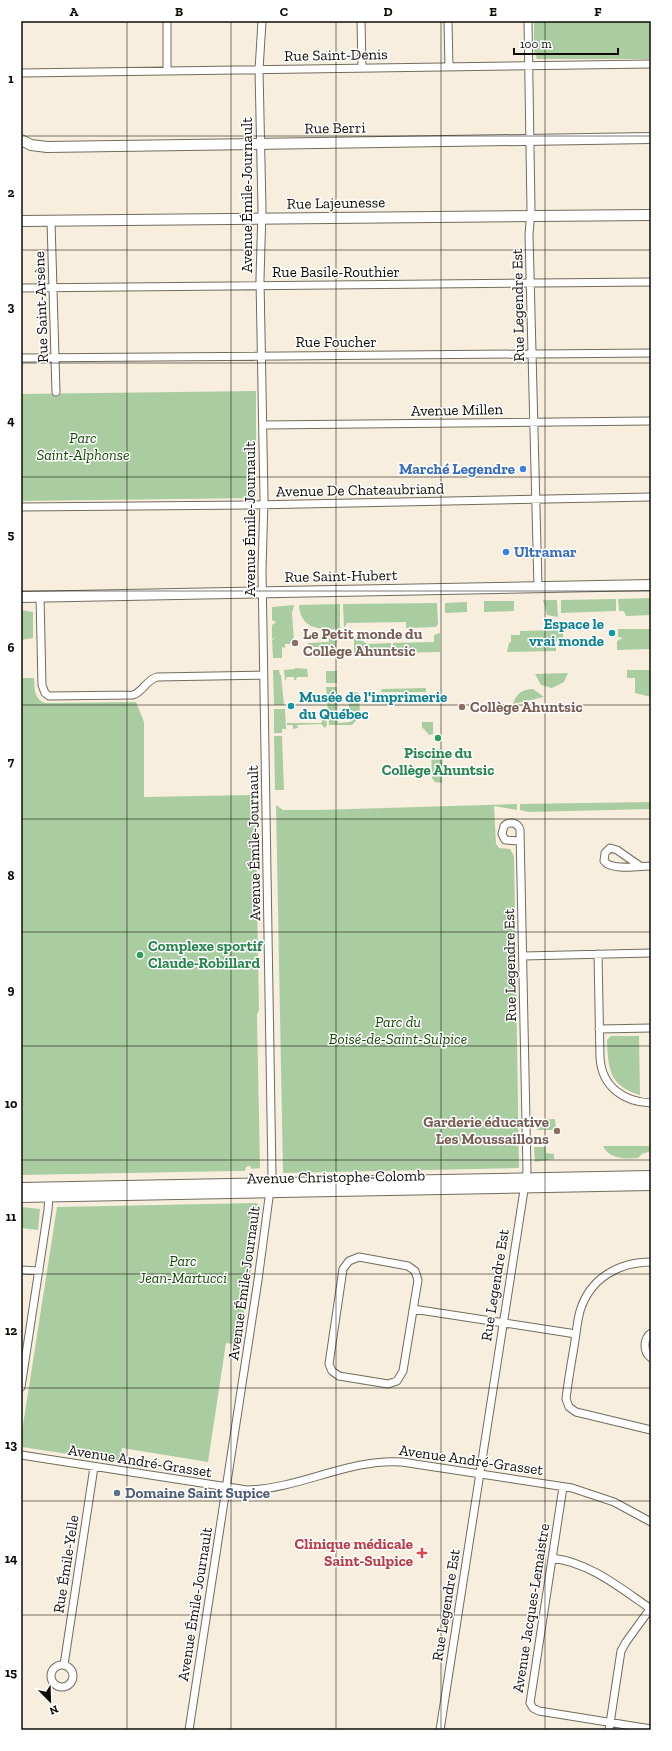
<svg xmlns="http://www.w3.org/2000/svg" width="672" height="1751" font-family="'Zilla Slab',serif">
  <rect width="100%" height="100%" fill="#f8eede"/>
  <path fill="#a9cda1" d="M534,21H651V59H537L534,51Z
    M256,391V498L21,501V394Z
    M651,598V615L626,616L624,611H619L618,599Z
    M616,599V611L561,613V600Z
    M543,600H557L558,617L547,615Z
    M484,601H514V611L484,612Z
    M467,602V612L445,613V603Z
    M437,603L438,624L436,627L406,628V622L347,623L344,629L343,604Z
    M340,604V629C322,630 300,630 299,605Z
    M294,605L292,613L294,642H291V644H285V648L282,647V658H273L272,640L277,637L272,639V625L276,622L272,620V607Z
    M21,610L33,612V638L21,640Z
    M618,629H651V649L617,650V641L623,638L618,637Z
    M563,630V640L556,641V651L507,652L509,643L511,642V635H520V631Z
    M440,633V652L392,653L393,643L434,642V635Z
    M329,635H337L336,647H308V643L329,642Z
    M354,635L367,644L391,643L390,653H354V637H356Z
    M295,668L307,669L308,677H297L296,680H294V677H287L285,681L284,670L295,669Z
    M273,670H279L280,675H281L284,705H274Z
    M627,670H651V697L635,693V678H627Z
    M326,671H337V683H326Z
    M568,673L564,682L552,688L541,685L535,674Z
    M21,678H34C35,688 33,698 45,703L136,702L144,722V797L251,795L255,789L259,1010L257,1015L260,1168L252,1169L250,1166L246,1167L245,1171H235L21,1175Z
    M326,687H337V696H334V699L337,700L338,723L350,722L353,720V717H359L352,725H329Z
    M382,689L426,688V692H381Z
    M533,689L544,697L513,704C516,694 522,689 533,689Z
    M349,691L359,693L360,713H349Z
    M274,709H285L286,729H282V733H274Z
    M322,712H324L326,717L324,719H326L327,725L325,728L321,724L297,725L298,728L293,729V725H287V723H322Z
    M422,722H433V734L429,735L422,727Z
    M274,736H282L284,790H275Z
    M431,749H443L442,783L435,782L432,778Z
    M651,802V809L528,812L520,810V804Z
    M517,804V810L494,806L496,844L499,848L510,849L514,856L519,1168L283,1173L276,805L283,810H319Z
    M611,1036H639L640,1095C609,1086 608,1068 607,1040Z
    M555,1119L556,1130H537V1120Z
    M603,1146H651V1151L642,1154L638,1158C625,1159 609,1159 603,1146Z
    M534,1147H546V1153L554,1154V1159L535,1162Z
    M256,1203L261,1206L239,1345L226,1343L208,1462L122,1448L120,1462L22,1447L21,1438L57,1207Z
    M21,1207L40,1209L38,1230L21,1228Z"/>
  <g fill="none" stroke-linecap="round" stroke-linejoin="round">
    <g stroke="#736b5d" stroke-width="9">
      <path id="minor" d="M361,21L362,68
        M448,21L449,67
        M528,21L531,210L529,235L538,587
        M167,71V21
        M21,73L651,64
        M51,221L56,392
        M21,288L651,282
        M21,358L651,353
        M263,425L651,421
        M21,507L251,505L651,497
        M40,597L42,685L45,693L49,696L133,695C143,692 146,680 157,677L263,675
        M640,866L617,850L610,848L605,853L604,861C611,871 640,866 651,866
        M598,954L600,1058C602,1087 624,1102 651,1103
        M523,956L651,953
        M599,1029L651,1028
        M359,1257L408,1266L415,1271L418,1280L403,1371L397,1381L388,1384L339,1376L332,1371L329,1364L343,1269L349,1261Z
        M651,1262C619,1262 590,1278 580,1311C577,1322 576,1335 574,1347C571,1364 568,1382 566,1399L569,1407L576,1412L651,1430
        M21,1270L39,1271
        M413,1309L576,1334
        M651,1333C643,1339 643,1352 651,1358
        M21,1387L48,1210L49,1193
        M21,1455L247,1490C300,1489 349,1458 402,1462L572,1488L614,1502L651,1522
        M563,1487L530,1703L533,1708L539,1711L651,1729
        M552,1558C591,1563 620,1588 651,1609
        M51 1676a11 11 0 1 1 22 0a11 11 0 1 1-22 0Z
        M64,1665L94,1467
        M189,1730L258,1280L272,1175L262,570L264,499L260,279L262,209L259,70L262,21
        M440,1730L527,1171L520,830C518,822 509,821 504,826L502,834L505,840L520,841
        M609,1730L621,1651L626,1642L650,1609"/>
    </g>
    <g stroke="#736b5d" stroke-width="12">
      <path id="secondary" d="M21,140L31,145L47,147L651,138
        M21,221L651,215
        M21,597L651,585
        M21,1188L651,1176
        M21,1197L651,1185"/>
    </g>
    <use href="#minor" stroke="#fff" stroke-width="7"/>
    <use href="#secondary" stroke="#fff" stroke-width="10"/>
  </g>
  <path fill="none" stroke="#0f0c07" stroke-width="1" stroke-opacity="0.55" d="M127,21V1730M231,21V1730M336,21V1730M441,21V1730M545,21V1730M21,136H651M21,250H651M21,363H651M21,477H651M21,591H651M21,705H651M21,819H651M21,932H651M21,1046H651M21,1160H651M21,1274H651M21,1388H651M21,1501H651M21,1615H651"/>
  <g fill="#3f7fe0" stroke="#fff" stroke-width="1.5">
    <circle cx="523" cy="469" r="4"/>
    <circle cx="506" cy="552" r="4"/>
  </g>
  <g fill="#0f9aa8" stroke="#fff" stroke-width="1.5">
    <circle cx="612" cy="633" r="4"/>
    <circle cx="291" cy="706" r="4"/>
  </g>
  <g fill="#8d6e63" stroke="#fff" stroke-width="1.5">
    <circle cx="295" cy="643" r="4"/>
    <circle cx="462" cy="707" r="4"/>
    <circle cx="557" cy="1131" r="4"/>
  </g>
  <g fill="#2e9e5b" stroke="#fff" stroke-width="1.5">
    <circle cx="438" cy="738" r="4"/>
    <circle cx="140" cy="955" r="4"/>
  </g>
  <circle fill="#5c6f8a" stroke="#fff" stroke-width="1.5" cx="117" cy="1493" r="4"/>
  <path fill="#e0444e" stroke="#fff" stroke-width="1.5" d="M420 1547h4v4h4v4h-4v4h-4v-4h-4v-4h4z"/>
  <g text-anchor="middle" stroke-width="3" stroke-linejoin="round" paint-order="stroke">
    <g font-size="15" fill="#0f0c07" stroke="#fff">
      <text transform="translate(336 55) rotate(-1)" y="5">Rue Saint-Denis</text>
      <text transform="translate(335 128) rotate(-1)" y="5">Rue Berri</text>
      <text transform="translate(247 195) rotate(-90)" y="5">Avenue Émile-Journault</text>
      <text transform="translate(336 203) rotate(-1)" y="5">Rue Lajeunesse</text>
      <text x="336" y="277">Rue Basile-Routhier</text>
      <text transform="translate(518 305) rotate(-91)" y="5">Rue Legendre Est</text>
      <text transform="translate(41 307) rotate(-92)" y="5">Rue Saint-Arsène</text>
      <text x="336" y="347">Rue Foucher</text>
      <text transform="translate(457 410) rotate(-1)" y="5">Avenue Millen</text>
      <text transform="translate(360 490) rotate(-1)" y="5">Avenue De Chateaubriand</text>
      <text transform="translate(250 519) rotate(-90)" y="5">Avenue Émile-Journault</text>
      <text transform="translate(341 576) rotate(-1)" y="5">Rue Saint-Hubert</text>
      <text transform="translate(254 843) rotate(-91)" y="5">Avenue Émile-Journault</text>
      <text transform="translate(510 965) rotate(-91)" y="5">Rue Legendre Est</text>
      <text transform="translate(336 1177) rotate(-1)" y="5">Avenue Christophe-Colomb</text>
      <text transform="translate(244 1283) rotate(-82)" y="5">Avenue Émile-Journault</text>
      <text transform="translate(495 1285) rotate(-81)" y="5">Rue Legendre Est</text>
      <text transform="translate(471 1460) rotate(8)" y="5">Avenue André-Grasset</text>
      <text transform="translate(140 1461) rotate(9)" y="5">Avenue André-Grasset</text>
      <text transform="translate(66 1564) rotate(-81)" y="5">Rue Émile-Yelle</text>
      <text transform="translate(195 1604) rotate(-81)" y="5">Avenue Émile-Journault</text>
      <text transform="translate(446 1605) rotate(-81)" y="5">Rue Legendre Est</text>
      <text transform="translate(531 1608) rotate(-81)" y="5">Avenue Jacques-Lemaistre</text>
    </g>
    <g font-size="15" font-style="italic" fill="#114800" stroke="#fff">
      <text x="83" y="443">Parc<tspan x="83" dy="17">Saint-Alphonse</tspan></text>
      <text x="398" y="1027">Parc du<tspan x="398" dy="17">Boisé-de-Saint-Sulpice</tspan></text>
      <text x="183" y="1266">Parc<tspan x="183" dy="17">Jean-Martucci</tspan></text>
    </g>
    <g font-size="15" font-weight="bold" fill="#366cbe" stroke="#fff" text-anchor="end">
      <text x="515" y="474">Marché Legendre</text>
      <text x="514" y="557" text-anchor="start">Ultramar</text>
    </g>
    <g font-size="15" font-weight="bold" fill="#0d838f" stroke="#fff" text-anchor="end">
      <text x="604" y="629">Espace le<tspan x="604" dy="17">vrai monde</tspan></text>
      <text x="299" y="702" text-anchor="start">Musée de l'imprimerie<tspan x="299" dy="17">du Québec</tspan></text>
    </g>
    <g font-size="15" font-weight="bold" fill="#785e54" stroke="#fff" text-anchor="start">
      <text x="303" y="639">Le Petit monde du<tspan x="303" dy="17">Collège Ahuntsic</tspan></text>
      <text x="470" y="712">Collège Ahuntsic</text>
      <text x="549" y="1127" text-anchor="end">Garderie éducative<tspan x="549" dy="17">Les Moussaillons</tspan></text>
    </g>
    <g font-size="15" font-weight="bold" fill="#27864d" stroke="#fff">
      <text x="438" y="758">Piscine du<tspan x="438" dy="17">Collège Ahuntsic</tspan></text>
      <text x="148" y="951" text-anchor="start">Complexe sportif<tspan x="148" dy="17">Claude-Robillard</tspan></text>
    </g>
    <g font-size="15" font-weight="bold" fill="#4e5e75" stroke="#fff" text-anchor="start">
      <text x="125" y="1498">Domaine Saint Supice</text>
    </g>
    <g font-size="15" font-weight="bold" fill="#be3a42" stroke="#fff" text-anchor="end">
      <text x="413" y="1549">Clinique médicale<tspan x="413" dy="17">Saint-Sulpice</tspan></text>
    </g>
  </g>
  <rect width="672" height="1751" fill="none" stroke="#ffffff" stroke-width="44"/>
  <g transform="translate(50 1701) rotate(157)" stroke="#ffffff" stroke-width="3" paint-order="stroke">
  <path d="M0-3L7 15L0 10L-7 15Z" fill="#0f0c07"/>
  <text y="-6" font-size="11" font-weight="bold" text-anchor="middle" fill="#0f0c07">N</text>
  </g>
  <path d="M514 48v6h104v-6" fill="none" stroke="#0f0c07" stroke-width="2"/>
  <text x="520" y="48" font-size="12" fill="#0f0c07" stroke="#ffffff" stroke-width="3" paint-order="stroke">100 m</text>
  <rect x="22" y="22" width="628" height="1707" fill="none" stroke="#0f0c07" stroke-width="1.5"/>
  <g font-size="13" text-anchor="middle" font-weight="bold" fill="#0f0c07">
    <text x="74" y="16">A</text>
    <text x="179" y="16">B</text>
    <text x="284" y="16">C</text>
    <text x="388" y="16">D</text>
    <text x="493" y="16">E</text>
    <text x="598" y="16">F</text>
    <text x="11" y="83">1</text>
    <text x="11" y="197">2</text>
    <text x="11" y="311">3</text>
    <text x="11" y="425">4</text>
    <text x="11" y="539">5</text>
    <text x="11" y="652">6</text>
    <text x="11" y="766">7</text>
    <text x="11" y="880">8</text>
    <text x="11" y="994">9</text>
    <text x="11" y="1108">10</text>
    <text x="11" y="1221">11</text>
    <text x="11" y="1335">12</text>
    <text x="11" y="1449">13</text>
    <text x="11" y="1563">14</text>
    <text x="11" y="1677">15</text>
  </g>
</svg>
